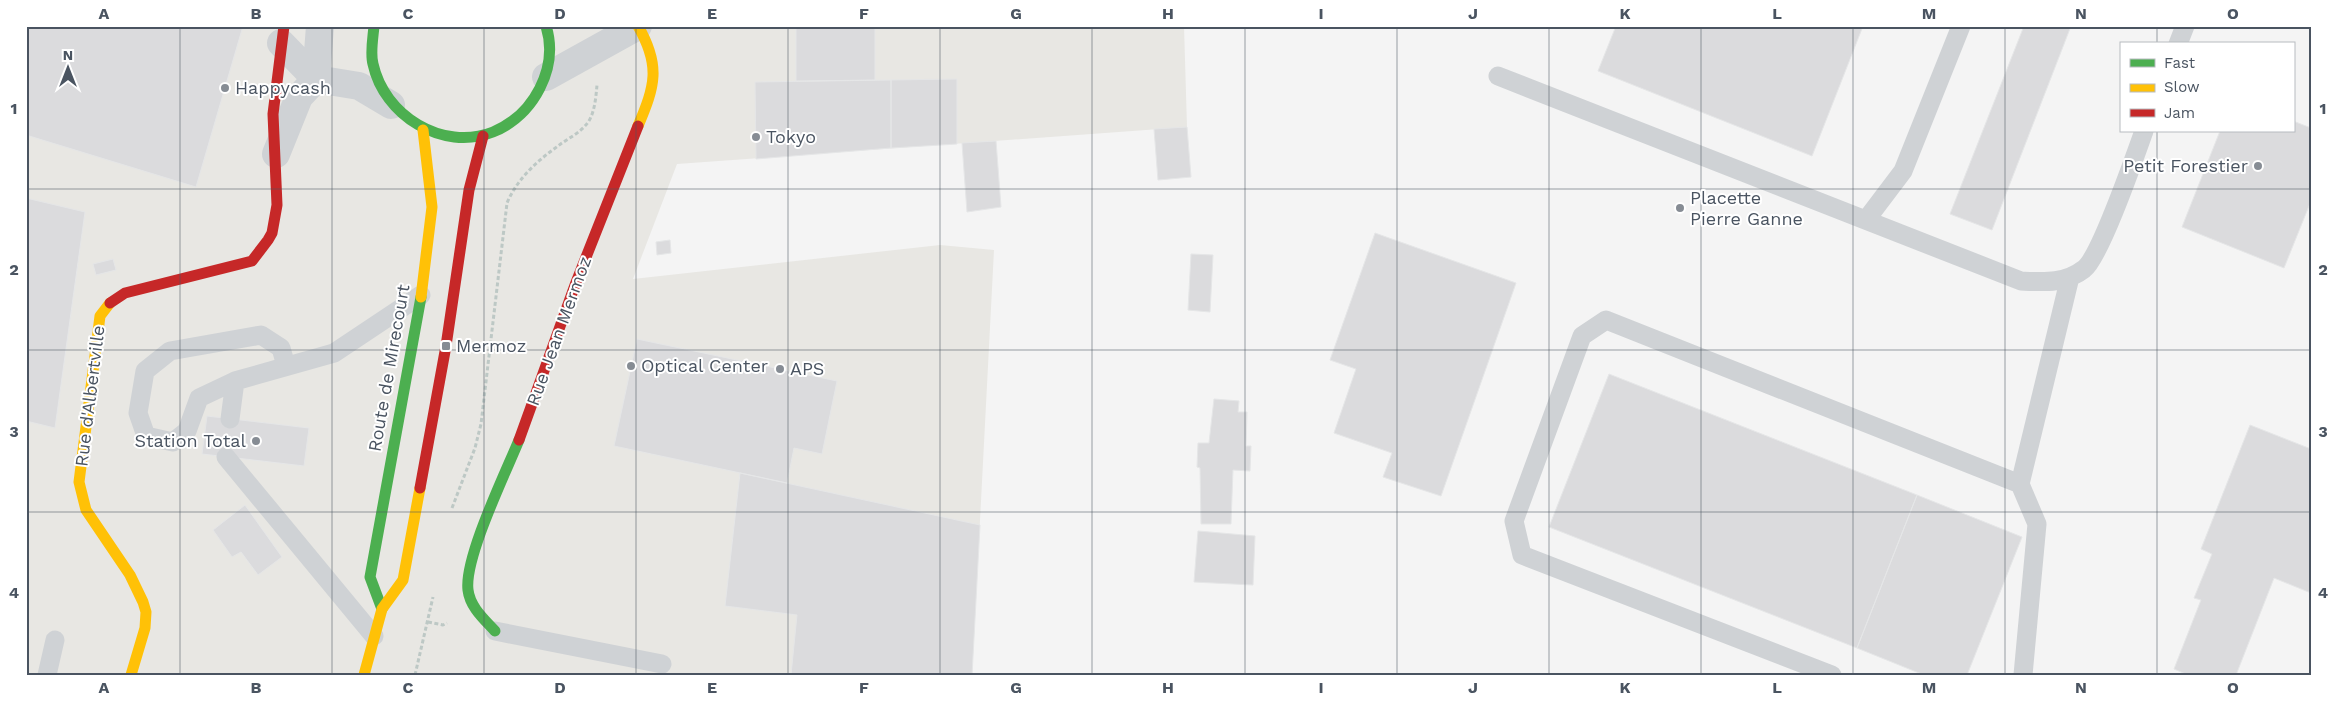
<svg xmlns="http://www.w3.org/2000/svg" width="2337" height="701" font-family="'Work Sans',sans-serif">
  <rect width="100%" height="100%" fill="#f4f4f4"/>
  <path fill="#e8e7e3" d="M26,26H1184L1187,127L677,164L633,279L940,245L994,250L972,675H26Z"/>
  <path fill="#dbdbdd" stroke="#e5e6e7" d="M26,26H243L196,187L26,135Z
    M796,26H875V80L796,81Z
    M1616,26H1863L1812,156L1598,71Z
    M2024,26H2071L1992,230L1950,214Z
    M957,79V144L891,148V80Z
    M891,80V148L756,159L755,82Z
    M2293,121L2311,128V201L2284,268L2182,227L2220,131H2293Z
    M1187,127L1191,177L1158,180L1154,129Z
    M996,141L1001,207L967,212L962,143Z
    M26,198L85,212L55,428L26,421Z
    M1375,233L1516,283L1441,496L1383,477L1392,453L1334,433L1356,369L1330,360Z
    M670,240L671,253L657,255L656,242Z
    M1191,254L1213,255L1210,312L1188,310Z
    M113,259L116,270L96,275L93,264Z
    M637,339L837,381L822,454L794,448L787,483L614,446Z
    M1609,374L1917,495L1857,648L1549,527Z
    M1214,399L1239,401L1238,412H1247L1246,446H1251L1250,471L1233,470L1231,524H1201L1200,468L1197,467L1198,443H1209Z
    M207,416L309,428L304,466L202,454Z
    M2250,425L2311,449V593L2274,578L2236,675H2188L2174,669L2201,600L2194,598L2212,554L2201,549Z
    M740,473L980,525L972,675H791L797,615L725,606Z
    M1917,495L2022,537L1967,675H1924L1857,648Z
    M245,505L282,557L258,575L241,552L232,557L213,530Z
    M1198,531L1255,536L1253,585L1194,582Z"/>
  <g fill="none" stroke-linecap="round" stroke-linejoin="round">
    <path stroke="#bdc8c5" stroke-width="3" stroke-dasharray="4 2.5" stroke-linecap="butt" d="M452,508L475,448L481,424L507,203C517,179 537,161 558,146C568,138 583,132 590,119C595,109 596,96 597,85
      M428,622L443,625L447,623
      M415,675L433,597"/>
    <path stroke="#cfd2d5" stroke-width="19" d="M2178,44L2185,26
      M1498,76L2021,281C2043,282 2065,284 2084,269C2100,257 2135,156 2144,131
      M1866,220L1903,171L1961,26
      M235,381L199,398L187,431L173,442L146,436L138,413L145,371L170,351L261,335L281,348L286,366
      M230,419L235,381L334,353L421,295
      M226,457L374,636
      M495,631L662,664
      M47,675L55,640
      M1832,675L1522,555L1514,521L1582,336L1606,320L2020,484
      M2023,675L2037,524L2020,484L2070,277"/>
    <path stroke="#cfd2d5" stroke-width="28" d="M281,43L316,79L359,86L391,105
      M546,77L638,26
      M276,154L299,97L316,79L320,26"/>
    <path stroke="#4caf50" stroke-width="11" d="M374,26C373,38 370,53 373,64C384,115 442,152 493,132C534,115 559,68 546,26
      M382,609L370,577L421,297
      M495,631C484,619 470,607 468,590C464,558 506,472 519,440"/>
    <path stroke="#ffc107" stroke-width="11" d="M638,26C661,66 655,86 638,126
      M421,297L432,207L423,130
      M110,303L100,316L79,482L86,510L130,575L143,602L146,612L145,628L131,675
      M364,675L382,609L403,580L420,488"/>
    <path stroke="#c62828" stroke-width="11" d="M110,303L125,293L252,261L268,240L272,233L277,205L273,114L284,26
      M519,440L575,285L638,126
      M420,488L446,346L469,190L483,136"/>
  </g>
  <path fill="none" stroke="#4a5461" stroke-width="1" stroke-opacity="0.55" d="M180,26V675M332,26V675M484,26V675M636,26V675M788,26V675M940,26V675M1092,26V675M1245,26V675M1397,26V675M1549,26V675M1701,26V675M1853,26V675M2005,26V675M2157,26V44M2157,131V675M26,189H2311M26,350H2311M26,512H2311"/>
  <g fill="#868c94" stroke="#fff" stroke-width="2">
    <circle cx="225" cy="88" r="5"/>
    <circle cx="756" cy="137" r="5"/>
    <circle cx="2258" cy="166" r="5"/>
    <circle cx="1680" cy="208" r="5"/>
    <rect x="441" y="341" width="10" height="10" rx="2.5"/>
    <circle cx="631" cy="366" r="5"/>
    <circle cx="780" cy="369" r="5"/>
    <circle cx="256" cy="441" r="5"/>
  </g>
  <g text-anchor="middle" stroke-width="4" stroke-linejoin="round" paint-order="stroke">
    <g font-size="18" fill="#4a5461" stroke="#fff" text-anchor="start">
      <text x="235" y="94">Happycash</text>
      <text x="766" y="143">Tokyo</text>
      <text x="2248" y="172" text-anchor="end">Petit Forestier</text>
      <text x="1690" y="204">Placette<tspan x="1690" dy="21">Pierre Ganne</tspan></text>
      <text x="456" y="352">Mermoz</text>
      <text x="641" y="372">Optical Center</text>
      <text x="790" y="375">APS</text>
      <text x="246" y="447" text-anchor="end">Station Total</text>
    </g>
    <g font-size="18" fill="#4a5461" stroke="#fff">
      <text transform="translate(559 331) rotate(-70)" y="6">Rue Jean Mermoz</text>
      <text transform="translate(389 368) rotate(-80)" y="6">Route de Mirecourt</text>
      <text transform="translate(90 396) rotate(-83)" y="6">Rue d'Albertville</text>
    </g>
  </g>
  <rect width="2337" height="701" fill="none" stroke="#ffffff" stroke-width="55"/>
  <rect x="2120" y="42" width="175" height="90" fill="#ffffff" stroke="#b7bbc0"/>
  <rect x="2130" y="59" width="25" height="8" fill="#4caf50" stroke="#b7bbc0"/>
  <text x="2164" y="68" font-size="15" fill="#4a5461">Fast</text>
  <rect x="2130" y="84" width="25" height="8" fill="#ffc107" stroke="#b7bbc0"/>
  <text x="2164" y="92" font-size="15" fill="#4a5461">Slow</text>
  <rect x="2130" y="109" width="25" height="8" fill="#c62828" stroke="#b7bbc0"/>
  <text x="2164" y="118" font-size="15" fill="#4a5461">Jam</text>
  <g transform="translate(68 68)" stroke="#ffffff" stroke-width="4" paint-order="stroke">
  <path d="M0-4L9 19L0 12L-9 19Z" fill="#4a5461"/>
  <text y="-8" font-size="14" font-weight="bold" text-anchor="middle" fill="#4a5461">N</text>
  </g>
  <rect x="28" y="28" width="2282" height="646" fill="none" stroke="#4a5461" stroke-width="2"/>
  <g font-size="16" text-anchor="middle" font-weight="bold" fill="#4a5461">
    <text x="104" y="19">A</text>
    <text x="256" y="19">B</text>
    <text x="408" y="19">C</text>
    <text x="560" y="19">D</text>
    <text x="712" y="19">E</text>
    <text x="864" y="19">F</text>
    <text x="1016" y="19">G</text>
    <text x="1168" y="19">H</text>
    <text x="1321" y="19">I</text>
    <text x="1473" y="19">J</text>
    <text x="1625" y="19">K</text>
    <text x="1777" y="19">L</text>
    <text x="1929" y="19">M</text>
    <text x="2081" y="19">N</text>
    <text x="2233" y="19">O</text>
    <text x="14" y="114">1</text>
    <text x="2323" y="114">1</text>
    <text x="14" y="275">2</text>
    <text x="2323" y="275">2</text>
    <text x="14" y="437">3</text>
    <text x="2323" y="437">3</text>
    <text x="14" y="598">4</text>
    <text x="2323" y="598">4</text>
    <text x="104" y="693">A</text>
    <text x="256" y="693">B</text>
    <text x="408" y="693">C</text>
    <text x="560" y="693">D</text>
    <text x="712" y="693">E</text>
    <text x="864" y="693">F</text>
    <text x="1016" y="693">G</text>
    <text x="1168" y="693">H</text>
    <text x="1321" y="693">I</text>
    <text x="1473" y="693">J</text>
    <text x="1625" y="693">K</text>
    <text x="1777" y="693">L</text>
    <text x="1929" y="693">M</text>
    <text x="2081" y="693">N</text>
    <text x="2233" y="693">O</text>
  </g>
</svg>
